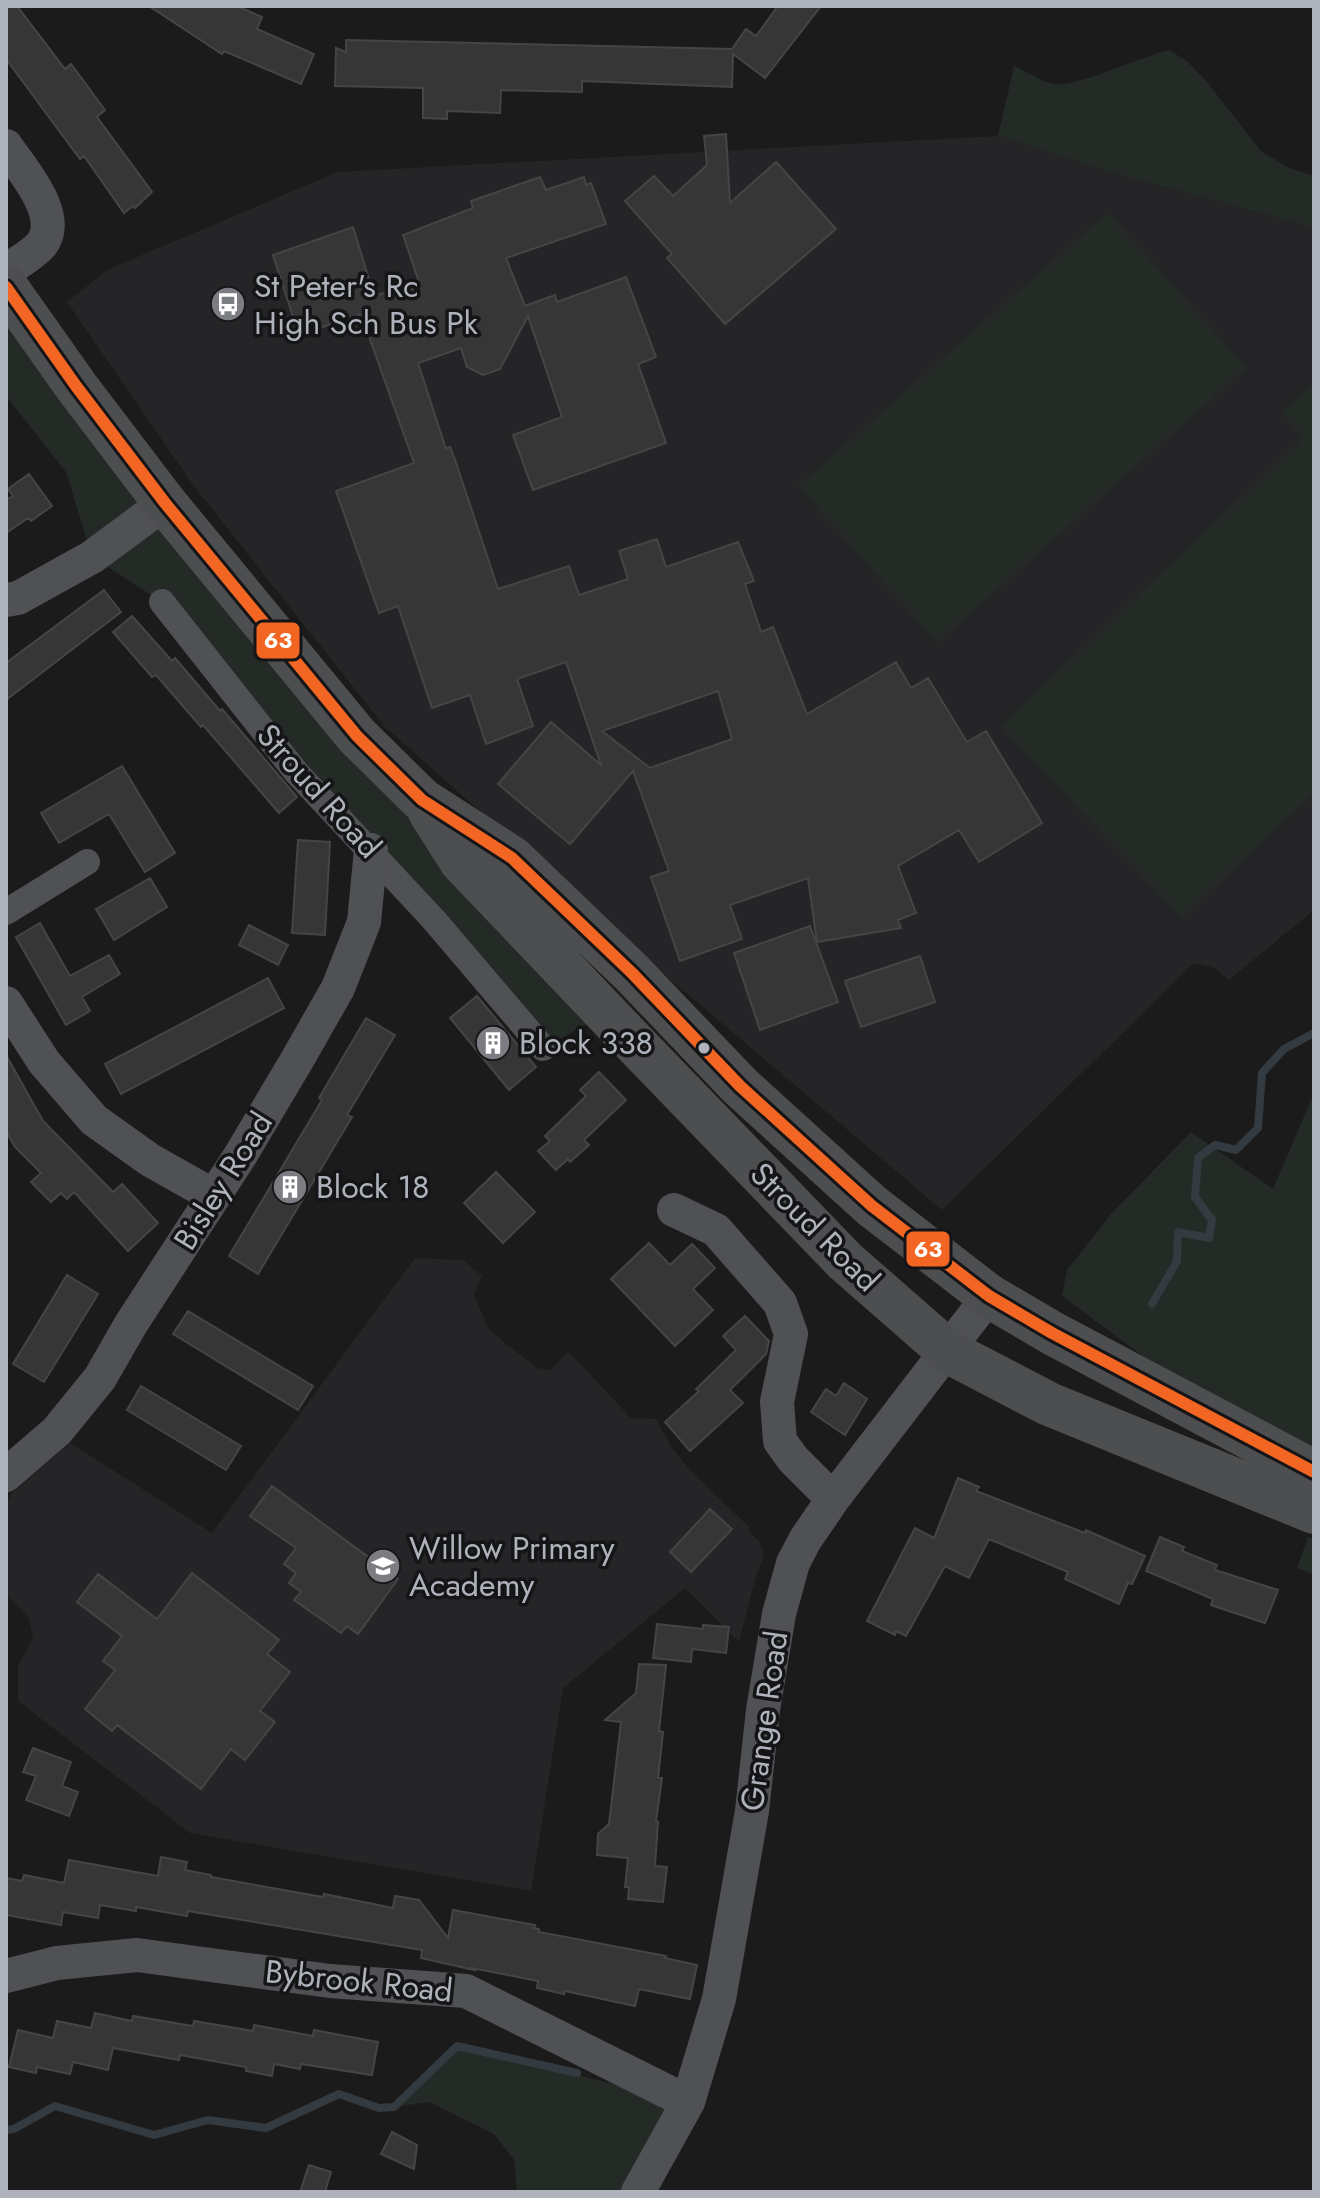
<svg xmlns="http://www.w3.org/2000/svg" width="1320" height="2198" font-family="Jost,sans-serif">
  <rect width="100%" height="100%" fill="#1b1b1b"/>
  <path fill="#252527" d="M998,136L1116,174L1314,228V910L1229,980L1214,968L1194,963L942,1210L665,975L385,727L193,485L67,302L109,269L338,172Z
    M415,1258L463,1260L482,1276L474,1294L489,1330L537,1368L551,1370L568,1351L631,1418L656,1419L672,1448L690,1470L750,1528L748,1530L759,1541L764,1556L756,1576L739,1642L685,1588L563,1688L531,1891L190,1833L18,1701V1665L33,1638L29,1618L6,1594V1510L10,1495L70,1443L212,1533Z"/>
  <path fill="#242a25" d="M1169,50L1187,61L1207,82L1261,151L1287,167L1314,176V228L1116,174L998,136L1014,66C1026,71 1041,82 1054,84C1075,88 1142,56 1169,50Z
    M1108,212L1247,368L937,643L798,486Z
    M6,287L607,1013L543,1048L162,602L92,557L66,472L6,396Z
    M1314,382V793L1182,918L1000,726L1303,438L1281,413Z
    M1314,1093V1447L1262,1426L1151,1362L1062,1296L1067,1270L1111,1214L1191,1132L1273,1189Z
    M1308,1537L1314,1539V1575L1297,1568Z
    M457,2046L688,2102L638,2192H517L514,2160L494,2134L429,2102L394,2107Z"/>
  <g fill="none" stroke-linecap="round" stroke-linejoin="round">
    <path stroke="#333a40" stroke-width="8" d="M1152,1304L1177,1261L1178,1232L1209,1238L1212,1220L1195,1197L1198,1158L1215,1145L1236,1150L1258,1128L1262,1073L1284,1049L1314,1033
      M6,2130L14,2129L55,2106L154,2135L208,2120L266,2128L339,2094L379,2108L394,2107L457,2046L577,2073"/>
  </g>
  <path fill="#363636" stroke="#444547" stroke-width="2" fill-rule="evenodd" d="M6,6H17L65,69L71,64L105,110L97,117L152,192L135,208L133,206L124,213L84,156L80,159L6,59Z
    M149,6H237L262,17L257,29L314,54L301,84L224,51L222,54Z
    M778,6H821L765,78L733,54L732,87L582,81V92L501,90L500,113L447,111V119L423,118V88L335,86L336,48L346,52V40L732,49L746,29L756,36Z
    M726,134L730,203L776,162L836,229L725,324L667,258L672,254L625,201L654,176L673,196L707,165L704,136Z
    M540,177L546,190L584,177L586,185L591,183L606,224L506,258L525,306L555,295L557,302L626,277L656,357L638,364L666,443L533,490L513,435L562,417L528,316L500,369L483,375L467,367L461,348L418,363L446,449L450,447L455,460L498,589L569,566L579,595L628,579L619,551L657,539L666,567L738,542L754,581L745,584L761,632L773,627L807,714L896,662L911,688L928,678L967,742L986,731L1042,823L979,862L959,830L898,866L916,913L898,920L901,928L817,942L808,878L730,905L742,939L680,961L651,877L669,871L633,771L570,844L498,784L551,722L601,765L566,662L517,679L533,726L486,744L470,695L432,708L398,606L379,613L336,491L414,463L361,314L299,335L273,255L353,227L374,296L419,282L403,235L473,208L471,201ZM718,691L732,739L650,768L602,731Z
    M29,474L52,506L31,521L28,518L6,533V500L13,496L8,489Z
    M104,590L121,612L6,700V663Z
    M132,616L172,661L175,658L220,711L222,709L297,797L279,813L203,725L201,727L156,675L152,677L113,632Z
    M122,766L175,853L145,872L109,814L59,843L41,813Z
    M298,840L330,842L325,935L292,933Z
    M150,878L167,907L114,940L96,909Z
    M40,923L70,976L109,955L120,974L82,997L90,1011L66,1025L16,937Z
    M249,925L288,945L278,965L239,945Z
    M810,926L838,1002L760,1030L734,953Z
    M920,956L935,1002L861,1027L845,981Z
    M268,978L284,1008L121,1094L105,1064Z
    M477,996L536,1067L509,1090L450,1018Z
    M366,1018L395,1035L347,1115L352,1117L258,1274L229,1256L322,1100L319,1098Z
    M6,1055L43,1121L113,1192L122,1184L158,1223L128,1251L74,1192L67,1199L61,1193L51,1202L31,1182L41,1173L15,1147L6,1131Z
    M599,1072L626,1100L584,1140L589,1145L570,1162L568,1159L556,1170L538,1151L550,1141L545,1136L586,1096L580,1090Z
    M496,1172L535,1212L503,1243L464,1203Z
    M649,1243L670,1265L692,1244L715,1268L693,1289L713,1310L675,1346L611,1279Z
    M67,1275L98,1294L44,1382L13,1364Z
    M188,1311L313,1386L298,1410L173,1334Z
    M745,1316L769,1341L766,1354L730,1390L743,1403L690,1451L665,1422L699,1391L696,1389L736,1350L723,1336Z
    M844,1383L867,1399L845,1435L811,1412L826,1389L836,1396Z
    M141,1386L241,1446L226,1470L127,1410Z
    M958,1478L979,1487L976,1491L1085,1533L1086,1530L1145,1556L1132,1584L1128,1583L1119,1604L1065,1579L1068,1572L989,1539L969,1578L945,1566L906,1636L896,1631L895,1635L867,1621L915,1528L934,1538Z
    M272,1486L398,1579L358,1634L347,1626L341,1633L294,1600L301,1592L289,1583L296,1573L284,1564L296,1548L250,1516Z
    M710,1509L732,1529L691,1572L670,1552Z
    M1160,1537L1184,1547L1182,1551L1217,1565L1215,1570L1278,1590L1265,1623L1211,1605L1213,1599L1146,1571Z
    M192,1573L279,1640L267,1654L290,1672L260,1711L275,1722L245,1760L231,1749L201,1789L117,1725L112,1731L85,1709L115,1670L103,1661L122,1636L77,1602L98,1574L157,1619Z
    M657,1624L703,1629V1625L729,1627L726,1653L692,1649L691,1662L653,1658Z
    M639,1664L666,1665L659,1731L663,1732L658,1778H662L656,1821L658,1822L655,1866L667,1867L663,1902L628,1899L629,1887H625L628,1858L597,1855L598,1834L609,1824L621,1722L605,1720L636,1693Z
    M33,1748L71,1762L62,1786L78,1792L69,1816L26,1800L36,1776L23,1772Z
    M161,1857L187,1862L185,1870L211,1875V1877L323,1897L324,1894L393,1908L395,1896L419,1900L448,1938L453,1910L535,1925L534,1928L539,1929V1932L666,1956L665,1958L697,1965L690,1999L639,1989L635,2006L565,1991L564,1994L537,1988L538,1981L472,1968L474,1970L421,1958L422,1950L188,1911L187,1916L136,1907V1911L100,1905L98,1918L63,1912L61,1925L6,1915V1878L22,1881L24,1875L64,1883L69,1860L158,1876Z
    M95,2013L132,2021L133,2016L193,2026L194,2021L253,2031L254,2025L313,2036L314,2030L378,2042L372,2075L301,2064L300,2069L274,2064L272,2076L246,2071V2067L180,2055L179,2060L113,2048L108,2070L73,2062L70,2074L37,2067L36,2073L9,2067L18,2030L53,2038L57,2021L91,2028Z
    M392,2132L417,2145L414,2169L381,2154Z
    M309,2165L331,2172L325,2192H300Z"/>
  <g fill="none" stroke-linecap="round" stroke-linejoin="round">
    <path stroke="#505154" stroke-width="26" d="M162,602L296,772L434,920L543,1048
      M6,912L87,862"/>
    <path stroke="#505154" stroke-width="34" d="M6,146C22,170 64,216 41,245C32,255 17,263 6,271
      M6,600L18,598L92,557L165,503
      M6,1003L44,1062L94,1120L150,1160L214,1196
      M674,1210L716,1230L780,1303L791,1334L777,1402L780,1441L793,1459L833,1499
      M6,1475L57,1431L100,1378L131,1324L240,1156L297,1060L338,988L364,922L371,850
      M6,1976L57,1963L137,1955L330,1981L466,1991L688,2102
      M638,2192L688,2102L719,1999L752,1811L763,1710L779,1614L793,1563L805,1540L833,1499L989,1296"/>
    <path stroke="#4d4e50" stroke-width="44" d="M6,287L76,386L165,503L357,736L422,800L512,858L632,973L740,1086L872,1206L989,1296L1052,1333L1314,1472
      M430,812L461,861L622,1030L845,1261L949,1352L1049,1404L1314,1512"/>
    <g stroke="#151517" stroke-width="18">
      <path id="bus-1" d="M6,287L76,386L165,503L357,736L422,800L512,858L632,973L740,1086L872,1206L989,1296L1052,1333L1314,1472"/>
    </g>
    <use href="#bus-1" stroke="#f26522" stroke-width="12"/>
  </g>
  <defs>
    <g id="bus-disc" transform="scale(1.8)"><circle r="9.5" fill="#7b7d83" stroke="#151517"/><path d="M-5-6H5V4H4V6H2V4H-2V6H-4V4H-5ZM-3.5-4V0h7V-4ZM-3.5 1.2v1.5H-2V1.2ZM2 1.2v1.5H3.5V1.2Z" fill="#fff"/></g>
    <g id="building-disc" transform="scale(1.8)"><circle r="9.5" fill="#7b7d83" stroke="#151517"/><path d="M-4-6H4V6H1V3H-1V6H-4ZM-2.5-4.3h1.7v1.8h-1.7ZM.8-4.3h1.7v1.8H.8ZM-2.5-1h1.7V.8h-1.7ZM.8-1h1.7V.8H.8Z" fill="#fff"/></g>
    <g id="school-disc" transform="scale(1.8)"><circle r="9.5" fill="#7b7d83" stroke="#151517"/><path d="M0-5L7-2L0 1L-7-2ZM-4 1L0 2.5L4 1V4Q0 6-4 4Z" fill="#fff"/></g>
  </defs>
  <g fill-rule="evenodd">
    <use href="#bus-disc" x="228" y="304"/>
    <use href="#building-disc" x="493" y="1043"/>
    <use href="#building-disc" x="290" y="1187"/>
    <use href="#school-disc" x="383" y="1566"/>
  </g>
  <circle fill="#aeb2bb" stroke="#151517" stroke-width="3" cx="704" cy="1048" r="7"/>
  <g text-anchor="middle" stroke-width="7" stroke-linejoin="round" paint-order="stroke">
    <g font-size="32" fill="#aeb2bb" stroke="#151517" text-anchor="start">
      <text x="254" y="297">St Peter's Rc<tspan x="254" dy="37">High Sch Bus Pk</tspan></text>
      <text x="519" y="1054">Block 338</text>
      <text x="316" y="1198">Block 18</text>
      <text x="409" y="1559">Willow Primary<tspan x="409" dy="37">Academy</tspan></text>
    </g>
    <g font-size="32" fill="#aeb2bb" stroke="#151517">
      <text transform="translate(319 791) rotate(48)" y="11">Stroud Road</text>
      <text transform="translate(223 1181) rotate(-58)" y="11">Bisley Road</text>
      <text transform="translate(815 1227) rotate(45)" y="11">Stroud Road</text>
      <text transform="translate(764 1721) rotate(-82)" y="11">Grange Road</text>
      <text transform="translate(359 1981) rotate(6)" y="11">Bybrook Road</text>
    </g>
  </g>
  <g stroke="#151517" stroke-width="3">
    <rect x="255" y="621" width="46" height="39" rx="8" fill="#f26522"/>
    <rect x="905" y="1230" width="46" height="38" rx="8" fill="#f26522"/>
  </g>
  <g font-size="22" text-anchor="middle" font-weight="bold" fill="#fff">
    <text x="278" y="648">63</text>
    <text x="928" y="1257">63</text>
  </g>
  <rect width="1320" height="2198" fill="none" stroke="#aeb2bb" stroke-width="16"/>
</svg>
